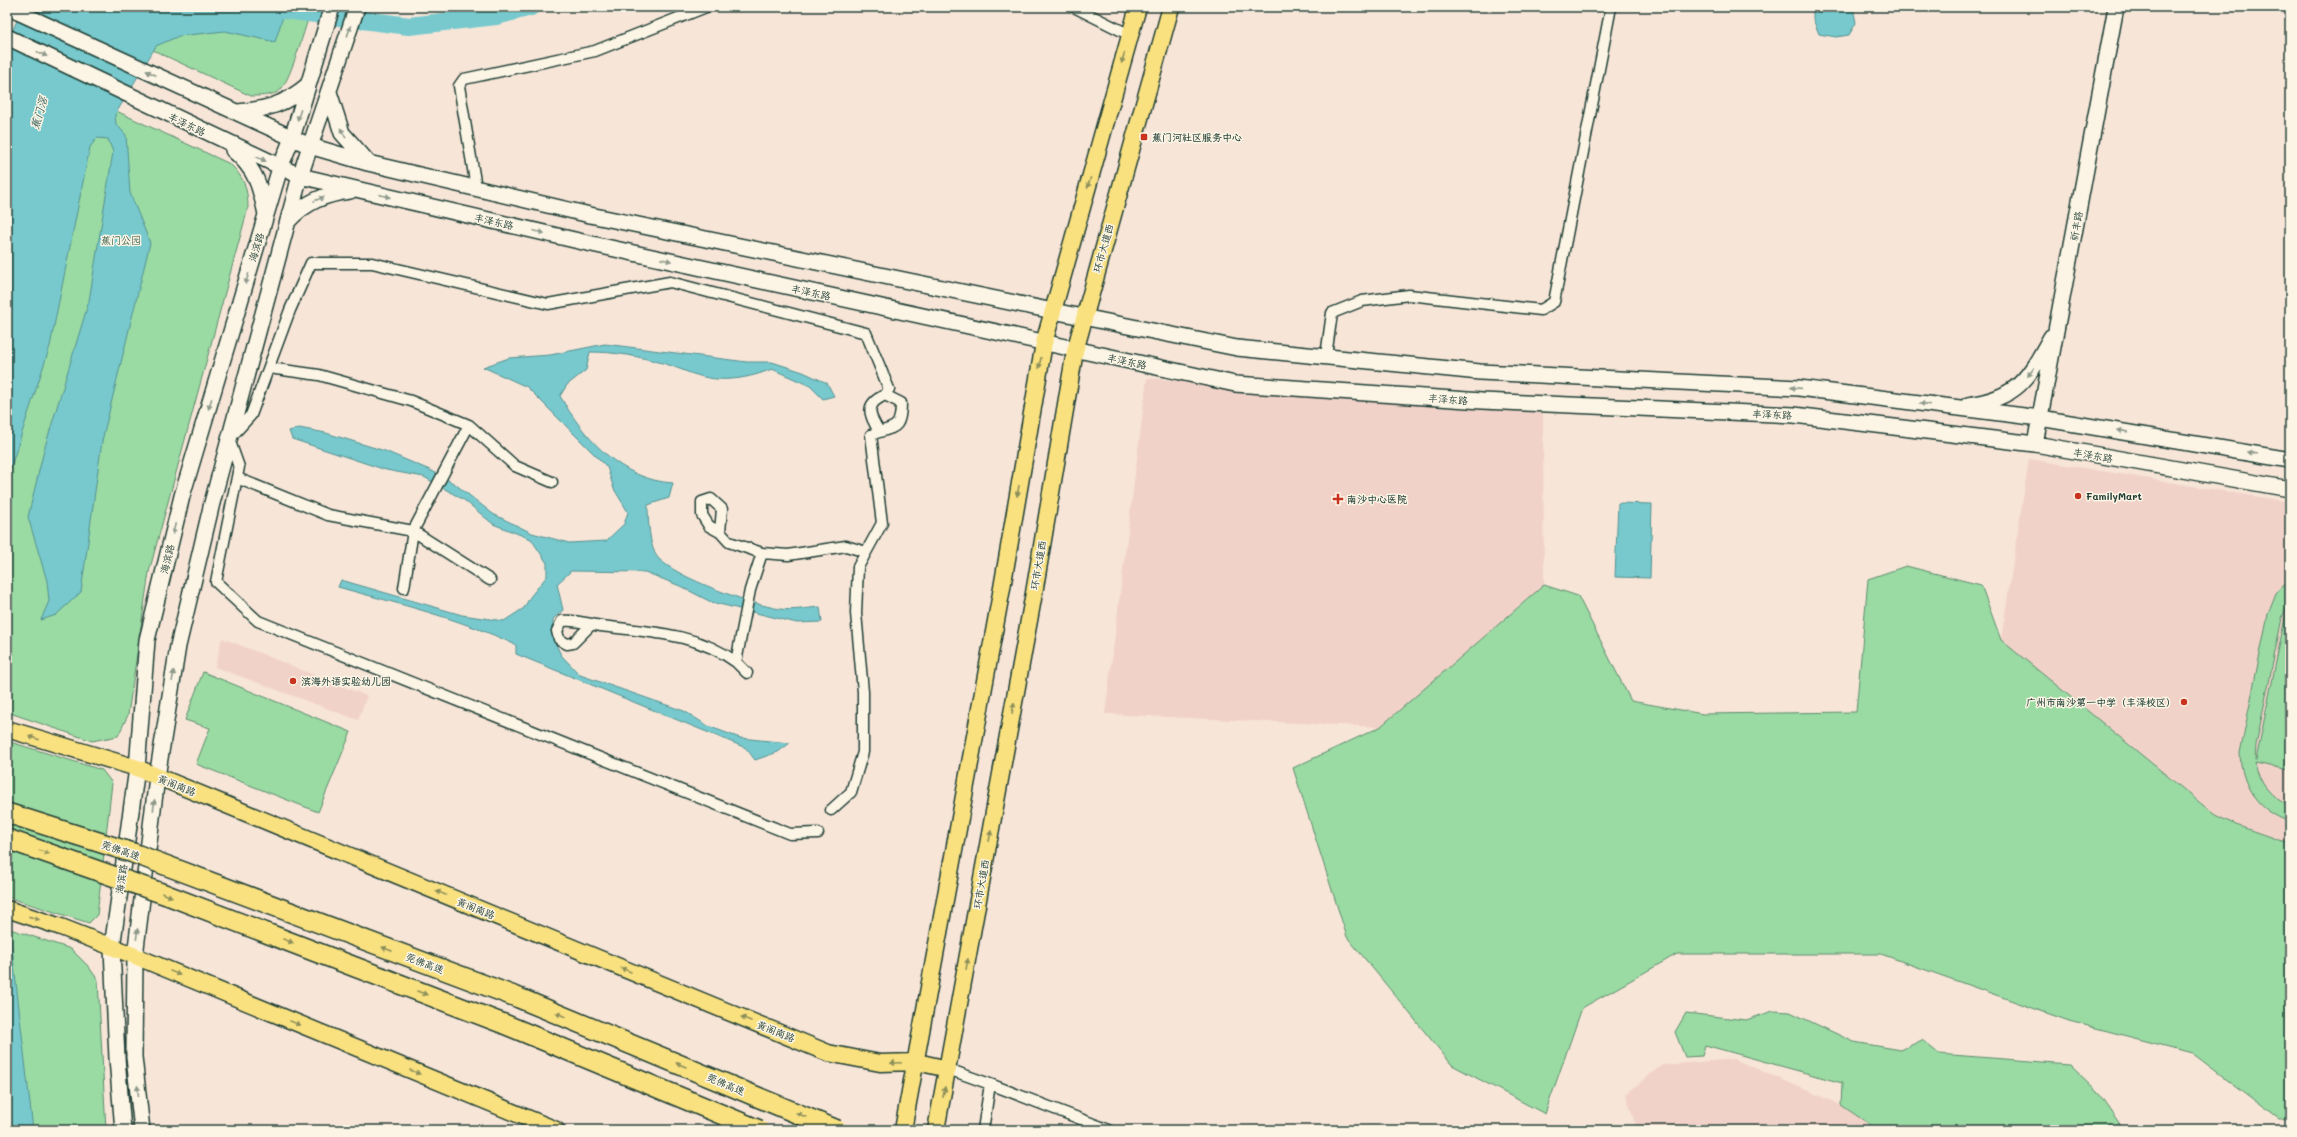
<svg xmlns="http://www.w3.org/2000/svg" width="2297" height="1137" font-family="Mali,'LXGW WenKai TC',sans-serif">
  <rect width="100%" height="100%" fill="#f7e5d8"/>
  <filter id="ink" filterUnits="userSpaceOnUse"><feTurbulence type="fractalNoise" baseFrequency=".025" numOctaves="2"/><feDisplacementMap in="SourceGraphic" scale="8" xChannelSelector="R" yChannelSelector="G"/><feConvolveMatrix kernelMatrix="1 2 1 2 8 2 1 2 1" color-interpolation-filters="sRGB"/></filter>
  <g filter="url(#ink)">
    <path fill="#f1d2c9" d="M1147,378L1543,413L1544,585L1380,727L1105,714Z
      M2029,459L2290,502V844L2236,825L2215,815L2001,640Z
      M222,638L367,696L358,720L215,667Z
      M1734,1059L1841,1105L1878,1130H1637L1626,1094L1662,1065Z"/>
    <path fill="#9adaa3" stroke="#5c8c6c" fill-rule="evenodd" d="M61,7H312C306,23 290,85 278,92C269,96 260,96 251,96Z
      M7,60L230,164C244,177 248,189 248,208L149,572L128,715L118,736L92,741L7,712Z
      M1906,566L1981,585L2001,640L2215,815L2236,825L2290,844V1118L2279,1119L2192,1053L2069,1021L1881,954H1677L1582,1008L1545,1114L1452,1065L1347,937L1293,768L1380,727L1544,585L1578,596L1631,701L1703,714L1856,712L1868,579Z
      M2290,577V770L2255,763C2259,783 2271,798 2290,806V822C2258,811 2241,786 2240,753L2268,614L2276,594ZM2288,603L2256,760H2255L2256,745L2282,618Z
      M203,672L351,732L318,812L196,764L210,728L185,720Z
      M7,741L102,770L112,783L97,915L89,923L7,897Z
      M7,928L71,949L88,966L98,980L106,1130H7Z
      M1773,1011L1790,1012L1854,1042L1901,1050L1922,1040L1939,1054L2069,1064L2097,1091L2124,1130H1878L1841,1105L1842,1083L1705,1045L1702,1056L1685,1057L1675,1032L1686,1013L1746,1020Z"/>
    <path fill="#77c9cd" stroke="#549190" d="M23,7H286L275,42L225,31L179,36L156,46L115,115L116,124L126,135L130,193L150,243L102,441L81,592L56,615L41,620L49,601L47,581L28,517L44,450L89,301L113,152L108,139L97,138L90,147L50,346L7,479V43Z
      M1813,7H1853L1856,23L1849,35L1836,37L1819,34L1813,19Z
      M605,344L747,362H772L803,372L827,383L834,396L823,399L810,386L772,369C750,378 724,383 700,376C687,373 675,366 662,363C638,356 615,352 590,352L586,370L567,385L560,396C584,438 621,480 673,483L669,498L648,505C648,518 649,548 658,558C677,578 753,605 780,609C793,611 807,608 820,607L822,622L797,623L711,602L680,586L645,572L571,571L557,584L563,610L553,619V638L561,655L580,675L684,711L708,726L740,738L790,743L778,752L755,760L746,748L516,654V645C460,618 398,604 338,587L341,580L462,615L504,621L524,608L530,597L547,576V563L531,539L493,524L464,500L424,477L386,470L292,439L289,431L299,428L326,433L385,451L432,471L455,484L493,514L532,533L569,543L606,541L624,524L628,512L614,489L607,467L527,387L483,367L509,358L550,355Z
      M1618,503L1652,504L1650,578L1615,577Z
      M7,905L33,1130H7Z"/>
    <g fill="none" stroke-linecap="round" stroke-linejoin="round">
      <path stroke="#77c9cd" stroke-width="18" d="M285,10L409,26L496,16L531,7"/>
      <g stroke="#1f3d34" stroke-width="13">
        <path id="street" d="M1074,7L1130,35
          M476,187L459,86L464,79L595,51L706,7
          M1326,356L1332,313L1362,301L1409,295L1541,310L1554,302L1611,7
          M269,368L319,375L411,401L469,425L515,466L552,482
          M237,478L328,515L413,531L469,425
          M720,532L722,509L711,499L702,502V515L709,526L720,532L729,542L762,553L788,555L846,546L866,552
          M404,588L413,531L490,580
          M591,625L573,643L567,644L559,639L557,631L562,621C576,619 587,624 601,626C648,632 697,633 736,662
          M747,673L736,662L750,590L762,553
          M831,810L851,792L863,752V692L856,613L858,567L882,523L871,435C893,426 901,432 901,403L885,395C865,404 868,414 879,431
          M818,833L790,834L258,621L216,582L239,467L229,439L251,415L290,310L311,263H372L548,304L670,282L866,333L889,389L885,395
          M948,1069L990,1084L983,1130
          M990,1084L1109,1130"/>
      </g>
      <g stroke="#1f3d34" stroke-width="18">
        <path id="secondary" d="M7,7L310,146L368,163L590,215L1053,311L1237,348L1480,372L1799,388L2040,418L2290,460
          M7,37L300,176L583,242L1235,384L1482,401L1794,415L2035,444L2290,489
          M329,92L342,133L366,160
          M238,112C268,109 284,105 308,85
          M233,150C256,169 260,186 266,214
          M289,220C306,202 325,194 350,191
          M1968,405C2018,398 2028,379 2051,337
          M2035,444L2116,7
          M123,1130L117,1058L112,948L137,768L147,640L182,496L280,168L292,138L332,7
          M142,1130L134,1057L135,956L157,777L178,646L212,503L300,176L357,7"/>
      </g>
      <g stroke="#1f3d34" stroke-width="19">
        <path id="primary" d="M7,729L137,768L828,1053L880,1063L917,1062L948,1069
          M7,909L61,927L135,956L556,1130
          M903,1130L1002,588L1044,343L1138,7
          M936,1130L1034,593L1075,351L1171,7"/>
      </g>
      <use href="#street" stroke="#fcf5e5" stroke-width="10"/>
      <use href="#secondary" stroke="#fcf5e5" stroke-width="15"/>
      <use href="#primary" stroke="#fae180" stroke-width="16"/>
      <g stroke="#1f3d34" stroke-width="22" stroke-linecap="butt">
        <path id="highway-bridge" d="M7,813L133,853L519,998L837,1130
          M7,839L167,895L504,1024L759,1130"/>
      </g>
      <use href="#highway-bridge" stroke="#fae180" stroke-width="19"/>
    </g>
    <defs><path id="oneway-solid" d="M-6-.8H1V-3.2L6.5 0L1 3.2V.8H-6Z"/></defs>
    <g fill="#8e998c">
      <use href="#oneway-solid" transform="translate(349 31) rotate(-71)"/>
      <use href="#oneway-solid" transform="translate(42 54) rotate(26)"/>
      <use href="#oneway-solid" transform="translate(151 73) rotate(-155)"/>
      <use href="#oneway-solid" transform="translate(299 115) rotate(107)"/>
      <use href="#oneway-solid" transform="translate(343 133) rotate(-120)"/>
      <use href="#oneway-solid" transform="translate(261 159) rotate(26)"/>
      <use href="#oneway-solid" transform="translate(385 196) rotate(13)"/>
      <use href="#oneway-solid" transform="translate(319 199) rotate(-22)"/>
      <use href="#oneway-solid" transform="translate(539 232) rotate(13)"/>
      <use href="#oneway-solid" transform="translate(666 260) rotate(12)"/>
      <use href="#oneway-solid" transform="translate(247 279) rotate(107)"/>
      <use href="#oneway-solid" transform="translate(2031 372) rotate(127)"/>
      <use href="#oneway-solid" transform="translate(1796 388) rotate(-176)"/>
      <use href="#oneway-solid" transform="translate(210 404) rotate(107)"/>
      <use href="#oneway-solid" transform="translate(1925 404) rotate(-173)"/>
      <use href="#oneway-solid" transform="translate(2123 431) rotate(-171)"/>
      <use href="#oneway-solid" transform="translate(2252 453) rotate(-170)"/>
      <use href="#oneway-solid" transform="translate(174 529) rotate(104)"/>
      <use href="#oneway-solid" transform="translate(173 676) rotate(-81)"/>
      <use href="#oneway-solid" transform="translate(154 805) rotate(-83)"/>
      <use href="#oneway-solid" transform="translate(137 934) rotate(-83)"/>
      <use href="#oneway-solid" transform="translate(138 1091) rotate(-96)"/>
    </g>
    <g fill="#8c8f5a">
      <use href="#oneway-solid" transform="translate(1123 58) rotate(106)"/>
      <use href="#oneway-solid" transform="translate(1089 183) rotate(106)"/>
      <use href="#oneway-solid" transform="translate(1040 363) rotate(100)"/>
      <use href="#oneway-solid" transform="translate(1018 491) rotate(100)"/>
      <use href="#oneway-solid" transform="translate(1013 708) rotate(-80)"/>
      <use href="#oneway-solid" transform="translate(34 738) rotate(-162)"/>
      <use href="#oneway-solid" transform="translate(990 836) rotate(-80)"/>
      <use href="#oneway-solid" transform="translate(44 852) rotate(19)"/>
      <use href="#oneway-solid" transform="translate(441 893) rotate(-158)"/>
      <use href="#oneway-solid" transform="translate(167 895) rotate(20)"/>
      <use href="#oneway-solid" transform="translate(34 918) rotate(18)"/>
      <use href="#oneway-solid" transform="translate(288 941) rotate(21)"/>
      <use href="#oneway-solid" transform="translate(387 949) rotate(-159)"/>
      <use href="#oneway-solid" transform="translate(967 964) rotate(-80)"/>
      <use href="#oneway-solid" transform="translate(626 970) rotate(-158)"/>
      <use href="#oneway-solid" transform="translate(175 973) rotate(22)"/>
      <use href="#oneway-solid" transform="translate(422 993) rotate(21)"/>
      <use href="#oneway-solid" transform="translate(561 1015) rotate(-157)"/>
      <use href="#oneway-solid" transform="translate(746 1019) rotate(-158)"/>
      <use href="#oneway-solid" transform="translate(295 1023) rotate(22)"/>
      <use href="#oneway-solid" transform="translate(896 1063) rotate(178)"/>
      <use href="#oneway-solid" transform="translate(681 1065) rotate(-157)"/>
      <use href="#oneway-solid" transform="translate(415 1072) rotate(22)"/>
      <use href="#oneway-solid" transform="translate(944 1092) rotate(-79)"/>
      <use href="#oneway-solid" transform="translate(801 1115) rotate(-157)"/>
    </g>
  </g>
  <g fill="#c8321e" stroke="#fcf5e5" stroke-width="1.5">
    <rect x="1140" y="133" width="8" height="8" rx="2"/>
    <circle cx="2078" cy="496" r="4"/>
    <path d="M1336 493h4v4h4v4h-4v4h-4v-4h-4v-4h4z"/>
    <circle cx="293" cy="681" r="4"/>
    <circle cx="2184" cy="702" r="4"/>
  </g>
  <g text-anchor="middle" stroke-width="3" stroke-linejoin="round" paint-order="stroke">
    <g font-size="10" fill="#1f3d34" stroke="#fcf5e5">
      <text transform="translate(187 124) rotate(26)" y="4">丰泽东路</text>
      <text transform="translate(494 221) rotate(13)" y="4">丰泽东路</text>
      <text transform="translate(2076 226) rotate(-80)" y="4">祈丰路</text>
      <text transform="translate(256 247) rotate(-73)" y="4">海滨路</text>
      <text transform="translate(1103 248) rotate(-74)" y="4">环市大道西</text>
      <text transform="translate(811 292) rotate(12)" y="4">丰泽东路</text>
      <text transform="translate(1127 361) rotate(12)" y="4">丰泽东路</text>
      <text transform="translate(1448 399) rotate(4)" y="4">丰泽东路</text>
      <text transform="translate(1772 414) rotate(3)" y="4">丰泽东路</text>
      <text transform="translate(2093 455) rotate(10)" y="4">丰泽东路</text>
      <text transform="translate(167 559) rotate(-76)" y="4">海滨路</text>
      <text transform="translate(1038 565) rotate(-80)" y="4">环市大道西</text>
      <text transform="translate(177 785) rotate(22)" y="4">黄阁南路</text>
      <text transform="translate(121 850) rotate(19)" y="4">莞佛高速</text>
      <text transform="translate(121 879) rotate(-82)" y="4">海滨路</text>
      <text transform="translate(981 884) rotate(-80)" y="4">环市大道西</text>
      <text transform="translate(476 908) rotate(22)" y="4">黄阁南路</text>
      <text transform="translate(425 963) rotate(21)" y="4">莞佛高速</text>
      <text transform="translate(776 1031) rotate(22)" y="4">黄阁南路</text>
      <text transform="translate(726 1084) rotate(23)" y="4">莞佛高速</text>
    </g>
    <g font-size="10" font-weight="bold" fill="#1f3d34" stroke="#fcf5e5" text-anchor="start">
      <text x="1152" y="141">蕉门河社区服务中心</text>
      <text x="2086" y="500">FamilyMart</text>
      <text x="1347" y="503">南沙中心医院</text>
      <text x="301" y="685">滨海外语实验幼儿园</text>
      <text x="2176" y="706" text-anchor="end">广州市南沙第一中学（丰泽校区）</text>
    </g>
    <g font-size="10" fill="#385c4a" stroke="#fcf5e5">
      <text x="121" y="244">蕉门公园</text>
    </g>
    <g font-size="11" font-style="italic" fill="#35605a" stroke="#fcf5e5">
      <text transform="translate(39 113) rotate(-74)" y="4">蕉门滘</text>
    </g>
  </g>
  <rect width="2297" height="1137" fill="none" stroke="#fcf5e5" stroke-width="24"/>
  <rect x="12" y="12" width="2273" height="1113" fill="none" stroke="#1f3d34" stroke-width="1.5" filter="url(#ink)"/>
</svg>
